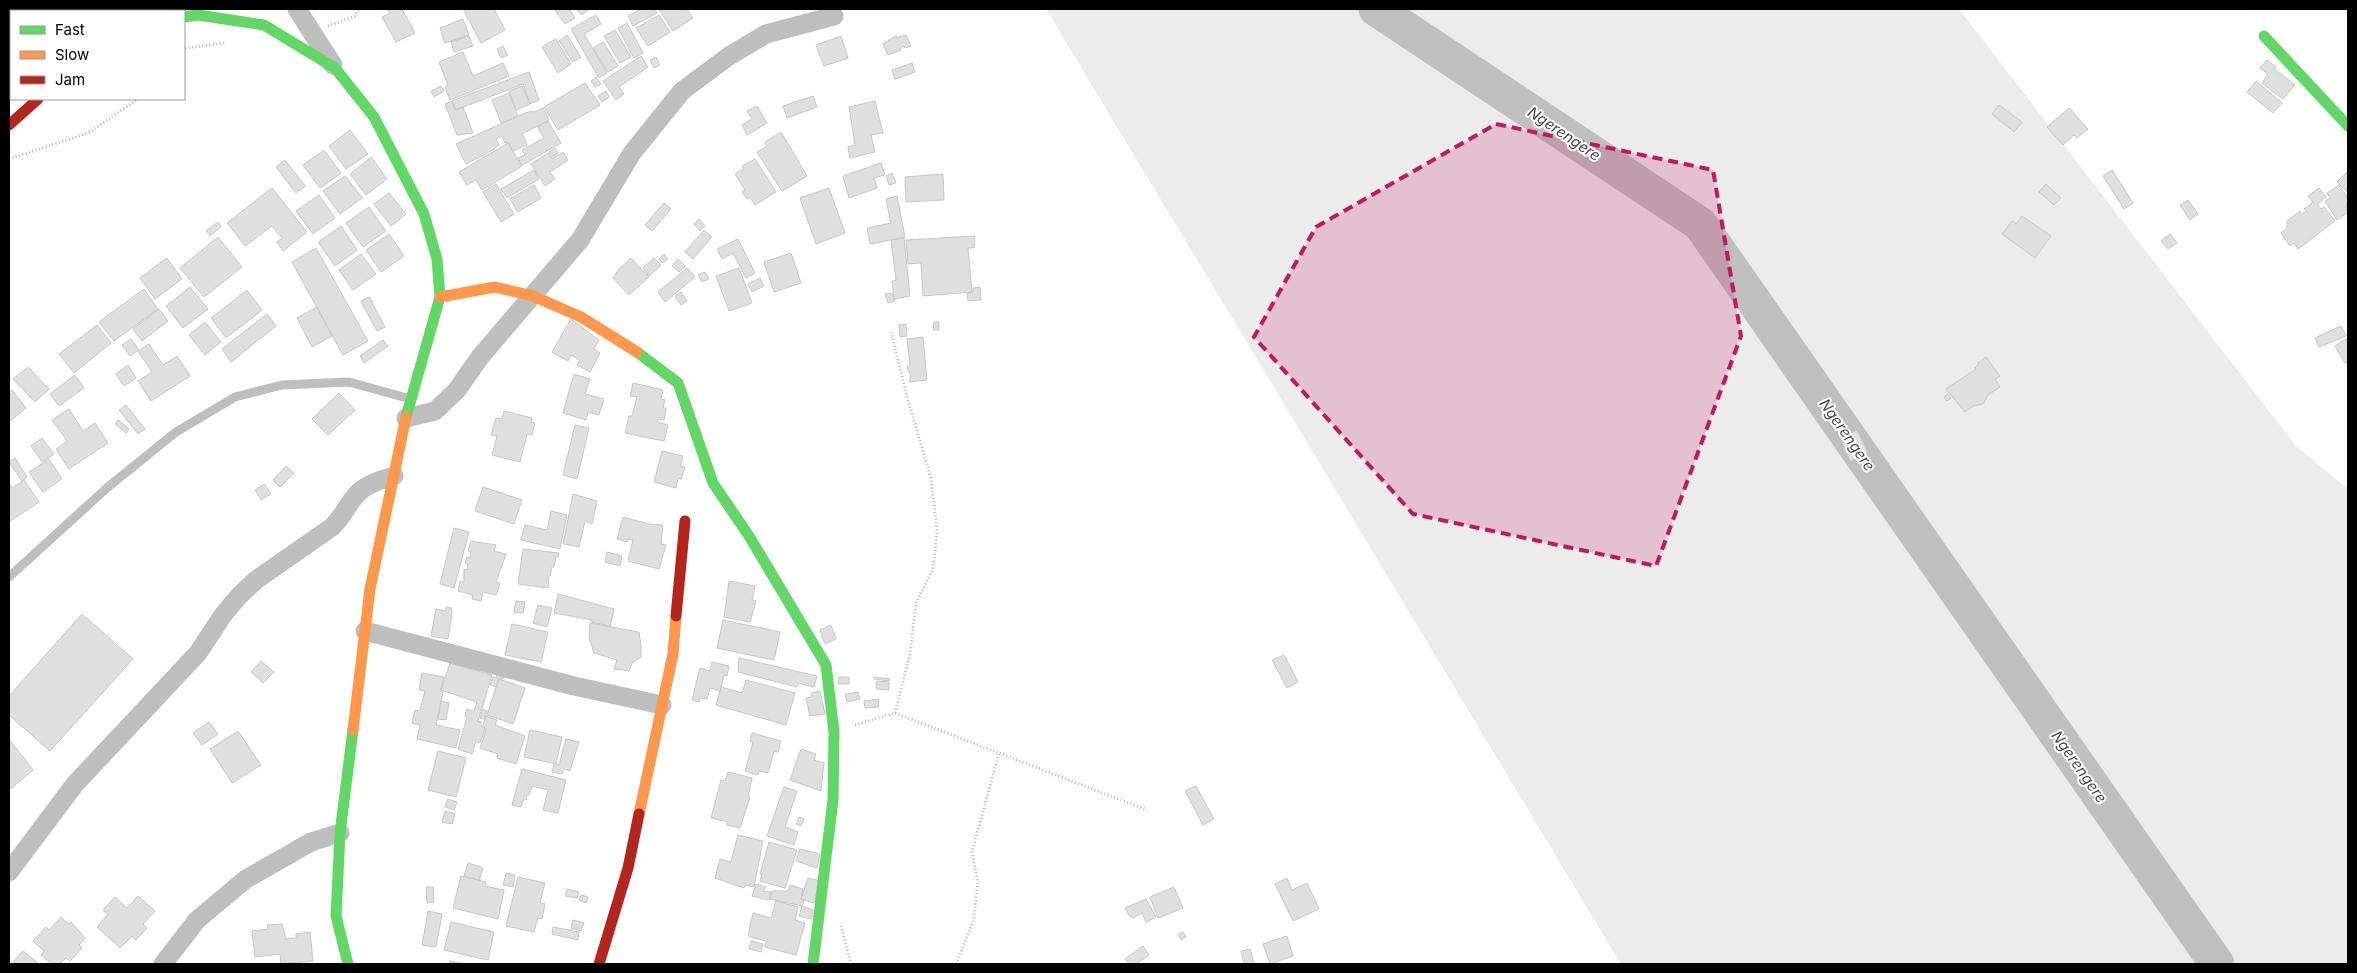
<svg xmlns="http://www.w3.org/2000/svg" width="2357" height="973" font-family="Inter,sans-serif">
  <rect width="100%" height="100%" fill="#fff"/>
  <path fill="#ececec" d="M1046,9H1959L2296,446L2348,489V964H1621Z"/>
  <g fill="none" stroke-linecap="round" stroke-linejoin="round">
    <path stroke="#bfbfbf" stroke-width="35" d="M1376,9L1700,224L2217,964"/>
  </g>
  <path fill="#dfdfdf" stroke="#c7c7c7" d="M387,9H402L415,33L396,42L382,17L390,13Z
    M463,9H494L505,30L481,43Z
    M554,9H569L575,18L565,24Z
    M577,9H590L581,15Z
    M641,9H654L657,13L633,26L628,16Z
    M659,9H687L693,18L673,31Z
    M596,15L601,24L584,34L607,73L599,78L571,29Z
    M659,15L670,32L648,46L636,28Z
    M463,19L469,35L445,43L440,28Z
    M627,23L643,53L634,58L618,28Z
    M615,30L631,57L620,63L604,36Z
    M567,35L581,57L573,62L559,41Z
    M906,35L911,46L905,48L904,46L900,48L901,50L888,55L883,44L896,36L897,38Z
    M469,36L473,46L454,52L451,42Z
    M841,36L848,58L824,66L816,45Z
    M556,39L571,64L558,73L542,47Z
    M603,42L618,66L608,72L593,48Z
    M503,46L508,55L501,58L497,49Z
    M463,52L473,76L503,63L509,76L450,100L445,87L448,85L439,62Z
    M641,56L648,67L619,87L624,94L616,100L603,81Z
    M656,57L660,65L654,68L650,60Z
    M2267,60L2276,67L2274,69L2295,85L2283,99L2262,83L2268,74L2260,68Z
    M912,63L915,72L895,79L892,70Z
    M529,72L539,100L530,104L523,84L456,110L452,101Z
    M596,77L601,84L595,87L591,81Z
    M2256,81L2282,103L2273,113L2247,92Z
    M585,83L600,105L558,130L544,107Z
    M441,86L444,91L434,97L431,91Z
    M522,86L530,104L516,110L509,91Z
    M606,91L609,97L602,102L598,96Z
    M509,93L518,116L501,123L492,100Z
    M813,96L817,107L787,118L783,106Z
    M452,101L455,110L463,107L473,133L457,135L445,104Z
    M875,101L883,133L871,135L875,152L850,158L848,147L855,145L849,107Z
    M1999,105L2022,122L2014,132L1992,114Z
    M757,106L767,123L747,135L742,125L752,119L747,111Z
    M543,108L549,120L522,134L527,145L513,151L508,142L505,143L502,136L496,139L499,145L493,150L466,164L456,144L525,113L532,111L534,112Z
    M2069,108L2088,129L2077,138L2074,135L2063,145L2047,127Z
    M548,121L561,143L522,165L518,158L525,155L522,150L544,138L538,127Z
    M350,130L368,154L346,169L329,146Z
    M781,132L807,176L782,191L757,152L767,146L765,142Z
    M508,143L522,166L482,190L476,180L467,185L459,172Z
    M555,148L558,153L552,157L549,152Z
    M324,150L341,173L320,188L303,165Z
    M563,152L568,160L550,172L555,179L545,186L531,164L548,153L552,159Z
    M371,157L387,179L366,195L350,174Z
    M755,159L776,192L755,205L750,197L747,199L742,192L745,190L735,174L744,169L742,166Z
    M285,160L305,186L296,193L276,167Z
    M881,163L885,175L874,178L877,188L849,198L843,176Z
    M534,170L539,179L507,198L501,189Z
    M2112,170L2133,203L2124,209L2103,176Z
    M2348,171V193L2337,182Z
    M892,173L896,183L889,185L886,176Z
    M943,174L944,200L906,202L905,177Z
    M345,176L362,198L340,214L323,191Z
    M496,184L514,214L501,222L483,192Z
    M2046,184L2061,198L2054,205L2039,192Z
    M534,185L541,198L518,212L510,199Z
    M2339,185L2348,198L2346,208L2348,212L2337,220L2325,201L2330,198L2327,193Z
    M272,188L307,232L283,251L277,242L282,238L272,226L245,246L227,223Z
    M829,188L845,233L816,244L800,198Z
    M2319,188L2326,197L2317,204L2321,209L2324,207L2335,221L2298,249L2294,243L2290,246L2281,233L2287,228V221L2300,211L2302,214L2306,211L2304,209L2313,202L2308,196Z
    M389,193L406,214L391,226L374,204Z
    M319,195L335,218L313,234L296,211Z
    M897,196L905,237L870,244L867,228L891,223L886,199Z
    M2188,200L2198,214L2190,220L2180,205Z
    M664,203L671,209L652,231L645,225Z
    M369,207L386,231L363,247L346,223Z
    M2022,216L2051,236L2035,258L2002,234L2012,221L2016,224Z
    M699,219L705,226L700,231L694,224Z
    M218,222L221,227L210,236L206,231Z
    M341,226L357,250L335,266L318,242Z
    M704,230L712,237L693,259L685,252Z
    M389,234L404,256L381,272L366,250Z
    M2170,234L2177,243L2168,249L2161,241Z
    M975,236L974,248H968L972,292L923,296L921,263L908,264L906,240Z
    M218,237L242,267L204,297L180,268Z
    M904,238L910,296L894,299L892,281L896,280L891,240Z
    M738,239L755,273L746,278L733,253L722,259L717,249Z
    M316,248L368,341L343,355L292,262Z
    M791,253L801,283L774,292L764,262Z
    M361,254L376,274L353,290L339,270Z
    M664,254L668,259L662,263L659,259Z
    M167,258L182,279L155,299L140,278Z
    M631,258L649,277L629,295L613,278L618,270Z
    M654,258L661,265L649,276L643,268Z
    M678,259L685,266L679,272L672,266Z
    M687,268L695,277L665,302L658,292Z
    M739,268L752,303L729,311L716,276Z
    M705,272L709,279L702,282L698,275Z
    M760,278L764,286L752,292L748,284Z
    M190,287L208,309L183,328L166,306Z
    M980,287L981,300L968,301L967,293L973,292V288Z
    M144,289L158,309L114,341L99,322Z
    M247,290L262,310L226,338L211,318Z
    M681,292L687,301L681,305L675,296Z
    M892,293L895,301L888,303L885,294Z
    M369,297L385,327L377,331L361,301Z
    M317,307L332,336L312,347L297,318Z
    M159,309L168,321L142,341L133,329Z
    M267,314L276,326L231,362L222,349Z
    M571,319L599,340L594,349L600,353L590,372L577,365L580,360L571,355L568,361L552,352Z
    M205,322L221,342L205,355L189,335Z
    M934,322H939V330H933Z
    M906,324L907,336L900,337L899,325Z
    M97,325L111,343L74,373L59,354Z
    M2341,326L2346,336L2319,347L2315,338Z
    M923,337L927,380L909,382L911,376L907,367L910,364L907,339Z
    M2348,338V362L2345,363L2335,346Z
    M131,339L139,350L130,356L122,345Z
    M383,340L388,346L364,363L360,356Z
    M149,344L163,365L177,356L190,376L151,401L138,381L152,372L138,351Z
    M1986,357L2000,376L1995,379L2000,387L1988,395L1983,404L1973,406L1965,412L1946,389L1976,369L1975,368L1979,364L1978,363Z
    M128,365L136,378L124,386L116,374Z
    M28,367L49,389L35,402L13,379Z
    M574,374L590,379L585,394L604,399L599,415L588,412L586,420L563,413Z
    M75,375L84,388L59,406L50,394Z
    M633,383L663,390L661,399L665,400L663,408H666L664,420L658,419L657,422L668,425L664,441L625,433L629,416H632L637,397L630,396Z
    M12,390L26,408L9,422V392Z
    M339,393L355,410L328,435L312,419Z
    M1948,394L1951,398L1947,401L1944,397Z
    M126,405L145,429L138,434L119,410Z
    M69,409L83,431L95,423L108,443L69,469L56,449L67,441L52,420Z
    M504,411L532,418L531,422L535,423L532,435L527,434L520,462L492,455L497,436L491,435L496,418L502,419Z
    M118,420L129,429L126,433L115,424Z
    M575,425L589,428L577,479L563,475Z
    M1857,430L1868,453L1850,461L1841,438Z
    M42,438L54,454L42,462L31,446Z
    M662,451L683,456L680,466L685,467L681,479L678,478L676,488L654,482Z
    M15,458L27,477L22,481L9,462Z
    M49,459L62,479L43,492L29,472Z
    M286,466L294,473L280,487L273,480Z
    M24,480L39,502L9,522V483L12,488Z
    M264,484L271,494L261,500L255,490Z
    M483,487L522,500L514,524L475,511Z
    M573,494L597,501L592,524L585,521L579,547L563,544Z
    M551,511L567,515L560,549L521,540L525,525L547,530Z
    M623,517L649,524L663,525L661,544L666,545L659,569L628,561L633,540L628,539L627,542L617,539Z
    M454,528L469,532L454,588L440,584Z
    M471,541L496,545L494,551L506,554L496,582L500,583L496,595L483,592L481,601L472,599L473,595L458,591L460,581L464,582V569L467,570L468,564L465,563L467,557L470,558L471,551H468Z
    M523,549L559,553L558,557H556L554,567H552L550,576H548L549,588L518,584Z
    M607,552L622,556L620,566L605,562Z
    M729,581L755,586L752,600L756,601L750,622L724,617Z
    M558,594L614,609L610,626L591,622L592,620L554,613Z
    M516,601L525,602L523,613L514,612Z
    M538,605L552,608L547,627L533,623Z
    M446,607L451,608L452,612L448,639L431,636L436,609L446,611Z
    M82,614L133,659L50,751L9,715V696Z
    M723,620L780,632L774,660L717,648Z
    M590,623L639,632L641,646V657L632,663L629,671L614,669L617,660L594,653L589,638Z
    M512,624L548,632L541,662L505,655Z
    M831,625L836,639L825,644L820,630Z
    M1284,655L1298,682L1287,688L1272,660Z
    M739,658L817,676L814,687L798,683L797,687L738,672Z
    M261,661L274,672L263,683L251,672Z
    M712,662L729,666L727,676L724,675L720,691L710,688L707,699L700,698L699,702L692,700L700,668L710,671Z
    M450,663L492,675L478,721L481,722V725L485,729L480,743L476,741L472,754L458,749L467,717L465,716L467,709L474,711L477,702L441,690Z
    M422,673L444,677L440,691L443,692L436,725L460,730L456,748L417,739L420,725L412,723L415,710L420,711L425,691L419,690Z
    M497,673L504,676L503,679L499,678L496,687L490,685L493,677L496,678Z
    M839,677H849V684H838Z
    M874,677L890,679L889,681L874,679Z
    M499,679L525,688L513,724L487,715Z
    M746,680L795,693L786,725L716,705L721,687L742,693Z
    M877,681L889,682V690L876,689Z
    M820,691L825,714L810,716L806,698L812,697L811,693Z
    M858,692L860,699L847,702L845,694Z
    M878,699L879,707L865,708L864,701Z
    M441,701L449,703L446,720L438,719Z
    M483,709L487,711L484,719L480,718Z
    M486,716L497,720L495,725L525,736L516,764L497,758L498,754L480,748L486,730L483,725Z
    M209,722L218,734L202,745L193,733Z
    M530,730L562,737L556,764L524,757Z
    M238,731L261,765L232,783L210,749Z
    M752,733L781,741L778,752L774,751L768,773L759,771L758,775L745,771L753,742L750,741Z
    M9,739L33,770L9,790Z
    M566,739L579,742L570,771L564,769L562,774L552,772L554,764L559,765Z
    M801,749L816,754L814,760L824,763L821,791L790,780Z
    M438,751L466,758L456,797L428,790Z
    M522,769L566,780L558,813L543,810L548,790L532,786L529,795H527L526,800H523L521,807L512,805Z
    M728,772L752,778L748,797H750L740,828L727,825L728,822L711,818L721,780L725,781Z
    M1196,786L1214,819L1203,825L1185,791Z
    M784,787L797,791L785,827L798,832L794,845L767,836Z
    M448,799L457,802L454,810L445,807Z
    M445,811L455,814L452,824L442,822Z
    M799,817L804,819L801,826L796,824Z
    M738,835L763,841L754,887L745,885L744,888L715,878L720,859L731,862Z
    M769,842L797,850L785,888L760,881L762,874H760Z
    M800,849L820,854L817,868L796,861Z
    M468,863L483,868L479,880L464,876Z
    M506,873L515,875L513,887L503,885Z
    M461,876L486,882L485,886L504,890L498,919L453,908Z
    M518,877L545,883L540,903L545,904L542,919L538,918L534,932L506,926Z
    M808,878L820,881L814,903L801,899Z
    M1287,878L1292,890L1307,883L1319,909L1293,921L1275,884Z
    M756,884L766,887L763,891L771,892L769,900L752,896Z
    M790,885L803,889L801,900H804L802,906L770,899L772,891H788Z
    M426,887H433L434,902L427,903Z
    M1174,887L1183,908L1158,918L1150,897Z
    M567,889L579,892L577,898L565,896Z
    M581,895L588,897L586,903L579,900Z
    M138,896L155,911L143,924L147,928L136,940L132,936L120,948L97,927L108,914L103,910L115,897L127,908Z
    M1146,899L1156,917L1146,922L1142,913L1133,918L1132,916L1130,917L1125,908Z
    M776,901L798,907L795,920L805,923L796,955L765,947L766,941L748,936L753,913L771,918Z
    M802,906L813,910L811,919L799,916Z
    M428,911L442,914L436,947L422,945Z
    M61,917L69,924L71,922L85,938L79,945L82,948L70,961L66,958L60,964H52L41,955L44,951L33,941L46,927L49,930Z
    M573,920L584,923L581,931L571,928Z
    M451,922L494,932L488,960L444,950Z
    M282,924L286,939L296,938V934L310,932L313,961L281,964L280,954L255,957L252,931L268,929L267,925Z
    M553,927L579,932L578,940L552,934Z
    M1183,932L1186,937L1181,940L1178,934Z
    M1287,936L1293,956L1270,964L1263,944Z
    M751,941L763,944L761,952L749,949Z
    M1143,946L1149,955L1136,964H1129L1125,959Z
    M1250,949L1254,964H1244L1241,951Z
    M23,951L37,962L35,964H11Z
    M450,961L466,964H449Z"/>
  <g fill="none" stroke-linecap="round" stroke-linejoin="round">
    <path stroke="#b9b9b9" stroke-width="3" stroke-dasharray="1 2.5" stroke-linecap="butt" d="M69,11L74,9
      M328,26L355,16L359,9
      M9,36L11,35
      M184,52L186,48L226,43
      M9,159L88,133L138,99
      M891,332L907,397L931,478L937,531L933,569L916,603L910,654L895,713
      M855,725L895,713L1147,810
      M841,926L851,964
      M956,964L973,922L978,883L972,852L999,753"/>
    <path stroke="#bebebe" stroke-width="9" d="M9,577L108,487L176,432L235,397L282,385L349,382L407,398"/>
    <path stroke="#bebebe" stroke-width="19" d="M158,9L166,11
      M297,9L333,65
      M406,418L435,411L457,390L480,357L580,240L632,153L682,91L729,56L766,34L834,16
      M365,631L574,686L662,705
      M9,872L75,784L198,653L223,615L239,596L256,580L332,527C343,517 348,503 358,493C368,483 382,480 394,476
      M163,964L197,920L246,879L311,842L340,833"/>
    <path stroke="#63d668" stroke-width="11" d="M184,17L198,15L264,25L335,68L374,117L424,214L437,259L440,297L406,417
      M2264,36L2348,126
      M637,352L678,383L713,483L749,536L826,665L834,732L833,800L813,964
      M348,964L336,916L340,833L353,730"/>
    <path stroke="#ff974d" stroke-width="11" d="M440,297L495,287L533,296L581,317L637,352
      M353,730L370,589L406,417
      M639,814L673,654L676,616"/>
    <path stroke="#b3261e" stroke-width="11" d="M9,125L38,99
      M676,616L685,521
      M599,964L628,868L639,814"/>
  </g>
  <path fill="#c2185b" fill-opacity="0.2" stroke="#c2185b" stroke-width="4" stroke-dasharray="10 6" stroke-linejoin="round" d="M1496,124L1713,170L1741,336L1656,566L1413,514L1254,337L1316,227Z"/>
  <g text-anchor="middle" stroke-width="4" stroke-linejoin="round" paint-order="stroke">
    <g font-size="15" font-style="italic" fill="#444" stroke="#fff">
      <text transform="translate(1564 134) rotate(34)" y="5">Ngerengere</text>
      <text transform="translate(1847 435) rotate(55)" y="5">Ngerengere</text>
      <text transform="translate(2079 767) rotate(55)" y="5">Ngerengere</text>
    </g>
  </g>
  <rect width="2357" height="973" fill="none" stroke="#000000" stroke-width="20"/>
  <rect x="10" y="10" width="175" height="90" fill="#ffffff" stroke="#999999"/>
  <rect x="20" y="26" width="25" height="8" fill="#63d668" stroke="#999999"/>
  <text x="55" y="35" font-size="15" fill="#000000">Fast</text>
  <rect x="20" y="51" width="25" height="8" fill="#ff974d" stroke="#999999"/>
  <text x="55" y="60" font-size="15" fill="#000000">Slow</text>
  <rect x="20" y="76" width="25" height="8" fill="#b3261e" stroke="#999999"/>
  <text x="55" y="85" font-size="15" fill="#000000">Jam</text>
</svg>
